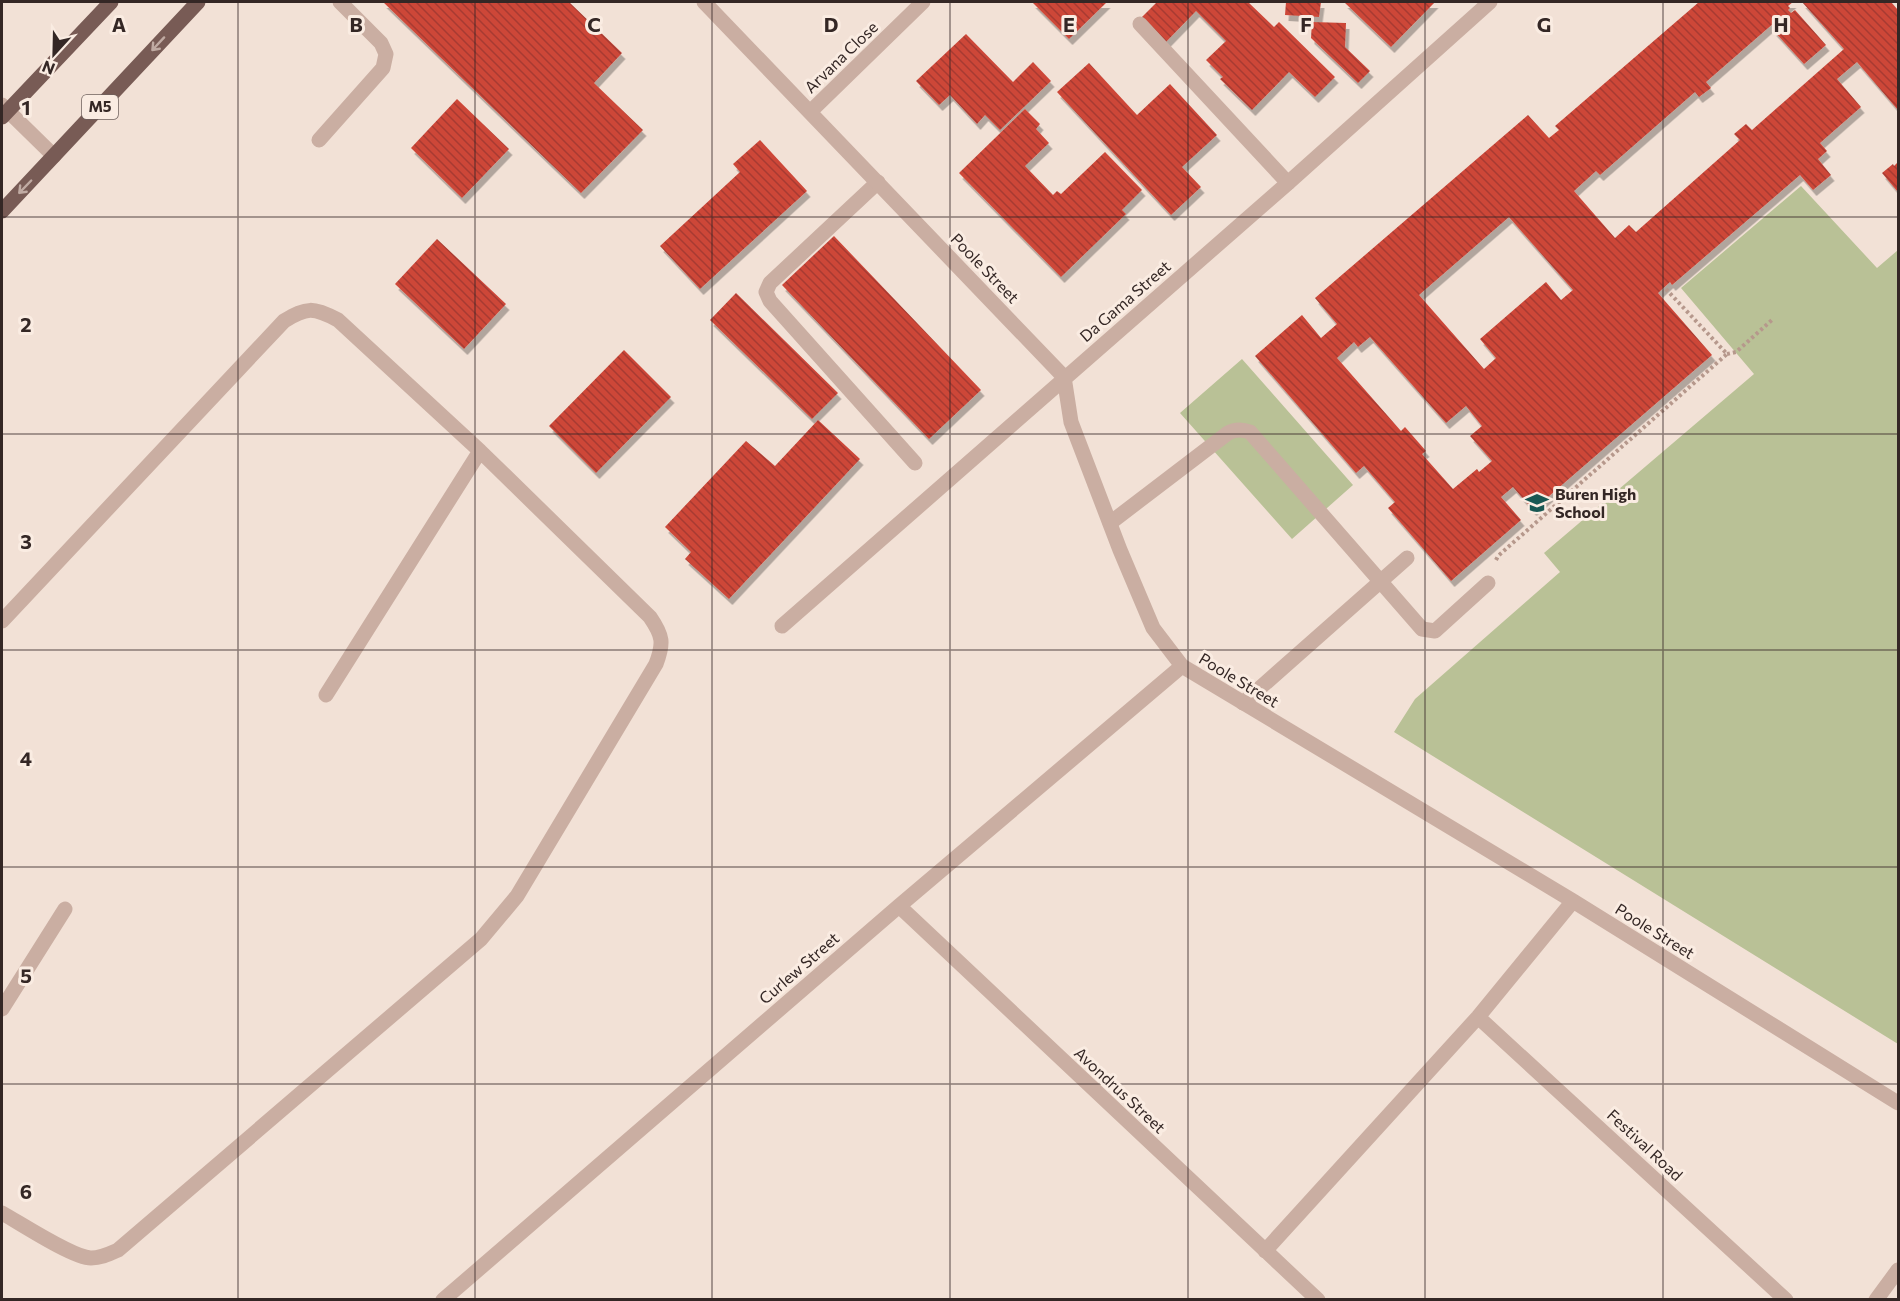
<svg xmlns="http://www.w3.org/2000/svg" width="1900" height="1301" font-family="Commissioner,sans-serif">
  <defs>
    <pattern id="building-back-hatch" width="6" height="6" patternUnits="userSpaceOnUse" patternTransform="scale(1.5)"><rect width="6" height="6" fill="#cd4739"/><path d="M-1 5l2 2M0 0l6 6M5-1l2 2" fill="none" stroke="#a73b30"/></pattern>
    <filter id="shadow"><feDropShadow dx="3.5" dy="6" stdDeviation="0" flood-color="#0004"/></filter>
  </defs>
  <rect width="100%" height="100%" fill="#f2e1d6"/>
  <path fill="#b9c196" d="M1801,186L1877,268L1898,250V1044L1394,732L1415,699L1560,572L1544,553L1754,374L1681,288Z
    M1242,359L1353,485L1292,539L1180,413Z"/>
  <path fill="url(#building-back-hatch)" fill-rule="evenodd" filter="url(#shadow)" d="M383,2H569L622,53L594,83L643,130L581,193Z
    M1032,2H1107L1069,39Z
    M1157,2H1248L1274,27L1279,22L1335,77L1315,97L1289,72L1252,110L1220,79L1223,77L1206,60L1226,41L1196,11L1166,42L1141,18Z
    M1286,2H1321L1319,17L1285,15Z
    M1344,2H1435L1391,47Z
    M1699,2H1793L1788,6L1790,8L1788,10L1791,13L1795,10L1826,45L1804,64L1773,30L1778,26L1775,22L1706,82L1711,88L1699,97L1695,92L1600,175L1596,171L1574,191L1615,238L1629,225L1636,232L1740,140L1734,134L1746,124L1752,130L1844,49L1802,2H1891L1898,10V110L1857,62L1837,79L1861,107L1820,143L1827,151L1818,159L1831,175L1813,190L1800,175L1672,285L1670,282L1658,293L1712,355L1533,510L1513,487L1501,497L1521,520L1451,581L1388,508L1395,502L1364,466L1356,473L1255,356L1302,315L1321,338L1337,324L1315,298L1528,115L1549,138L1559,130L1555,126ZM1509,217L1573,290L1561,300L1546,282L1480,339L1496,358L1484,369L1419,295ZM1370,337L1446,423L1466,406L1482,426L1470,436L1492,461L1479,472L1477,469L1453,489L1422,454L1426,451L1405,427L1401,431L1337,358L1354,342L1358,347Z
    M1312,22L1346,23L1345,47L1370,71L1358,83L1311,38Z
    M966,34L1013,82L1033,62L1051,81L1000,130L985,115L977,124L950,95L939,105L916,81Z
    M1089,63L1137,115L1170,84L1217,135L1182,167L1201,187L1171,215L1057,92Z
    M457,99L509,149L462,198L411,148Z
    M1025,109L1040,124L1036,129L1049,143L1025,166L1053,195L1057,191L1061,194L1105,152L1142,190L1122,210L1126,214L1061,277L959,173Z
    M760,140L807,191L700,289L660,246L740,172L733,164Z
    M1898,162V192L1882,173L1893,164L1894,166Z
    M834,236L981,390L929,439L782,285Z
    M437,239L506,304L464,349L395,284Z
    M736,293L838,393L812,419L710,320Z
    M624,350L671,397L596,473L549,426Z
    M818,420L860,459L729,599L685,559L691,552L665,527L746,441L775,466Z"/>
  <g fill="none" stroke-linecap="round" stroke-linejoin="round">
    <path stroke="#b6988c" stroke-width="4" stroke-dasharray="3 3" stroke-linecap="butt" d="M1727,354L1736,352L1773,319
      M1496,560L1498,556L1727,354L1664,287"/>
    <path stroke="#caaea2" stroke-width="15" d="M1140,24L1288,183
      M319,140L383,68L386,54L381,43L340,2
      M878,182L770,283L766,292L770,301L915,463
      M1110,523L1228,433C1235,429 1242,429 1250,432L1422,629L1435,631L1488,583
      M1243,703L1407,558"/>
    <path stroke="#caaea2" stroke-width="15" d="M704,2L1064,377L1071,422L1120,550L1153,628L1182,666L1573,901L1898,1103
      M2,105L54,156
      M810,112L923,2
      M2,621L284,321C307,307 313,307 338,320L480,451L650,617C663,636 664,643 656,664L517,896L481,939L118,1250C109,1254 101,1258 91,1258C73,1258 20,1223 2,1213
      M782,626L1288,183L1490,2
      M326,695L480,451
      M899,906L1318,1300
      M2,1009L65,909
      M1478,1017L1786,1300
      M1265,1251L1478,1017L1573,901
      M443,1300L899,906L1182,666
      M1876,1300L1898,1270"/>
    <path stroke="#785b55" stroke-width="15" d="M2,117L111,2
      M2,211L198,2"/>
  </g>
  <defs><path id="oneway-shaft" d="M-6 0H5M1.5-3L5.5 0L1.5 3" fill="none" stroke-width="1.6" stroke-linecap="round" stroke-linejoin="round" transform="scale(1.5)"/></defs>
  <g stroke="#c0aba3">
    <use href="#oneway-shaft" transform="translate(158 44) rotate(133)"/>
    <use href="#oneway-shaft" transform="translate(25 187) rotate(134)"/>
  </g>
  <path fill="none" stroke="#342725" stroke-width="1.5" stroke-opacity="0.55" d="M238,2V1300M475,2V1300M712,2V1300M950,2V1300M1188,2V1300M1425,2V1300M1663,2V1300M2,217H1898M2,434H1898M2,650H1898M2,867H1898M2,1084H1898"/>
  <defs>
    <g id="school-bare" transform="scale(1.8)"><path d="M0-5L7-2L0 1L-7-2ZM-4 1L0 2.5L4 1V4Q0 6-4 4Z" fill="#185853" stroke="#faece2" stroke-width="2.5" paint-order="stroke"/></g>
  </defs>
  <g fill-rule="evenodd">
    <use href="#school-bare" x="1537" y="503"/>
  </g>
  <g text-anchor="middle" stroke-width="6" stroke-linejoin="round" paint-order="stroke">
    <rect fill="#faece2" stroke="#6f625e" stroke-width="1.5" x="82" y="95" width="36" height="24" rx="4.5"/>
    <g font-size="15" font-weight="bold" fill="#342725">
      <text x="100" y="112">M5</text>
    </g>
    <g font-size="16" fill="#342725" stroke="#faece2">
      <text transform="translate(841 57) rotate(-44)" y="6">Arvana Close</text>
      <text transform="translate(985 268) rotate(46)" y="6">Poole Street</text>
      <text transform="translate(1125 301) rotate(-41)" y="6">Da Gama Street</text>
      <text transform="translate(1239 680) rotate(31)" y="6">Poole Street</text>
      <text transform="translate(1655 931) rotate(32)" y="6">Poole Street</text>
      <text transform="translate(799 968) rotate(-41)" y="6">Curlew Street</text>
      <text transform="translate(1120 1090) rotate(43)" y="6">Avondrus Street</text>
      <text transform="translate(1645 1145) rotate(43)" y="6">Festival Road</text>
    </g>
    <g font-size="16" font-weight="bold" fill="#342725" stroke="#faece2" text-anchor="start">
      <text x="1555" y="500">Buren High<tspan x="1555" dy="18">School</tspan></text>
    </g>
  </g>
  <g font-size="20" text-anchor="middle" font-weight="bold" fill="#342725" stroke="#faece2" stroke-width="6" stroke-linejoin="round" paint-order="stroke">
    <text x="119" y="32">A</text>
    <text x="356" y="32">B</text>
    <text x="594" y="32">C</text>
    <text x="831" y="32">D</text>
    <text x="1069" y="32">E</text>
    <text x="1306" y="32">F</text>
    <text x="1544" y="32">G</text>
    <text x="1781" y="32">H</text>
    <text x="26" y="115">1</text>
    <text x="26" y="332">2</text>
    <text x="26" y="549">3</text>
    <text x="26" y="766">4</text>
    <text x="26" y="983">5</text>
    <text x="26" y="1199">6</text>
  </g>
  <rect width="1900" height="1301" fill="none" stroke="#342725" stroke-width="6"/>
  <g transform="translate(54 54) rotate(202)" stroke="#faece2" stroke-width="4.5" paint-order="stroke">
  <path d="M0-4.5L10 22L0 15L-10 22Z" fill="#342725"/>
  <text y="-9" font-size="16" font-weight="bold" text-anchor="middle" fill="#342725">N</text>
  </g>
</svg>
